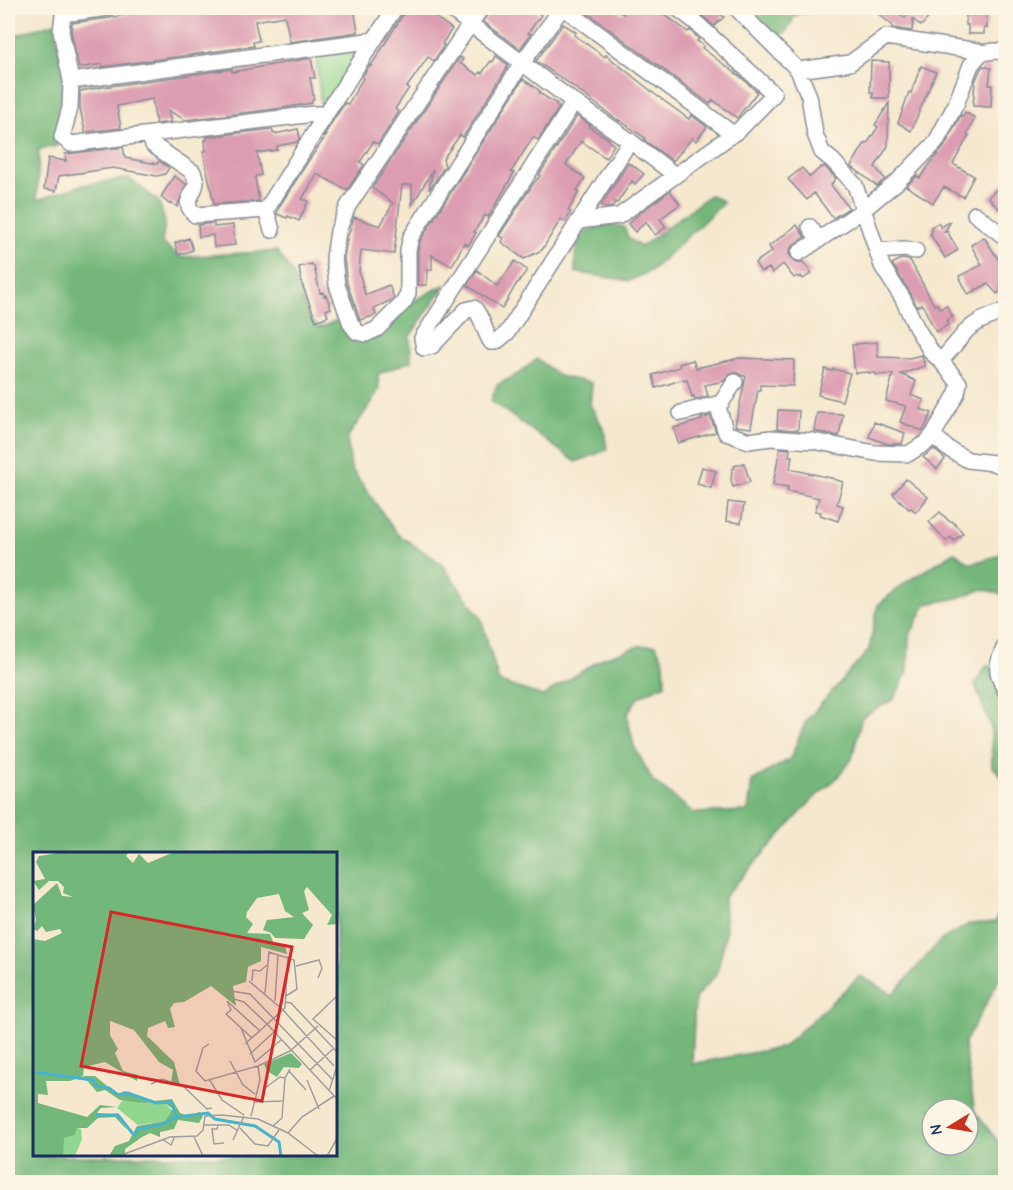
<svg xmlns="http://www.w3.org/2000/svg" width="1013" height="1190" font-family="'Comic Neue',sans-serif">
  <rect width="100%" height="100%" fill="#fcf5e5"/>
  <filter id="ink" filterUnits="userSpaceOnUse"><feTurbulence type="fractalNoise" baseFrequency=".0167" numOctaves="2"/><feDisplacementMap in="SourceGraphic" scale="12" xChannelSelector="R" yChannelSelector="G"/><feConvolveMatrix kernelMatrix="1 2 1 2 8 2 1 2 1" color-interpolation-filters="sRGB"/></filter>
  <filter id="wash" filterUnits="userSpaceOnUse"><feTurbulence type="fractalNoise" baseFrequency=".008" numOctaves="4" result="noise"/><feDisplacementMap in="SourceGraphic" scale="24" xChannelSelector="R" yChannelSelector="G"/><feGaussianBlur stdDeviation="1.35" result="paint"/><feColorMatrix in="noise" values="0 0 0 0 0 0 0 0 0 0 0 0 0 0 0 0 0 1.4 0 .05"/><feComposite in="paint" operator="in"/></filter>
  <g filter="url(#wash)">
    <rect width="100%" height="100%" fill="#f5e8ce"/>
    <path fill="#91d68f" stroke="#568276" stroke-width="1.5" d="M360,45L359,54L325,107H321L316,51Z"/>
    <path fill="#74b77a" stroke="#48736c" stroke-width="1.5" fill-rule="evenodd" d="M747,8H816L807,13C786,11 797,30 778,36C763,26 754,26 747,8Z
      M55,23L65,86L57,146L39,149L37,200L82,185L129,178L159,202L165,222L162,243L180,257L277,251L293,274L309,317L319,328L347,316L365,333L404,306L446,284L410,336L411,361L378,374L379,389L372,402L347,438L351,468L397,534L441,563L481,618L499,682L543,696L603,658L639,646L656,645L664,662L665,684L638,697L627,715L634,746L653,781L694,813L748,811L752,781L790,759L806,721L869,650L878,605L906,582L955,552L969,563H973L997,556L1005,549V595L983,589L958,598L926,604L909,637L908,671L894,699L862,717L852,759L836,779L813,799L724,897L726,934L719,964L716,975L695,998L692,1064L783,1047L860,976L893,994L941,940L969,924L995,922L1005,901V969L964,1044L975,1112L1005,1150V1182H8V38L28,31ZM34,854H336V1156H34ZM932,1109H968V1145H932Z
      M710,195L724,202L652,270L629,281L575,272C576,248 571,232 600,226C609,224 614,224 624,227L629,239L641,247Z
      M537,359L559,376L592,383L590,405L604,429L607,450L576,462L491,401L497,385L518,374Z
      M987,665L1000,669L1005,674V780L992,766L991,728L975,684Z"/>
    <g id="blocks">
      <path fill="#dc9cb1" d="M160,8H165V10L177,8H354L358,32L290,42L285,16L255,21L259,41L253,42L254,46L103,67L102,64L79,68L71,31L72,23L109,18Z
        M407,8H422L452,29L442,44L444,45L434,61L428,57L407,87L409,88L395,109L399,112L378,144L373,142L360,162L364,165L347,190L317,174L302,199L308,201L299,221L288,216L287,218L277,214L279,207L309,160L326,136L323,137L334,119L345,103L348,104L363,78L362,77L370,65L371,66Z
        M491,8H532L541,15L528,33L531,34L520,49L484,22L489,13Z
        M581,8H613L623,14L628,8H667L663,13L688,32L690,30L699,39L697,41L704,46L702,48L742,78L757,92L737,118L713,100L710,104Z
        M693,8H715L724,17L714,26Z
        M871,8H892L905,18L915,8H926L933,13L921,26L913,19L912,31L892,28V25Z
        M966,8H986L987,28H984V34H968V25H966Z
        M563,24L576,32L574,35L605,57L606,55L656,95L689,119L691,115L707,127L696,141L692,138L673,161L644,140L645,138L619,120V121L612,116L567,82L536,61Z
        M496,56L508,65L507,68L463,137L460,135L443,159L445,166L429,190L433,170L412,205V185H402L394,254L361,250L359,271L365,295L389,285L394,298L392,300L374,308L376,315L360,320L347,283L344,258L347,239L354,217L380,226L393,203L372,188L460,57L463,59L460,63L478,75L480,72L482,73L491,61L493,62Z
        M311,58L315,78H310L314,99L312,100V103L283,108L185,120L168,110L171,122L156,124L152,99L117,106L121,128L85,132L80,108V91L103,87L232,69V72Z
        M871,61L889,62V98H873V92H870Z
        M921,66L936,72L911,131L898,123L909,92L911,93Z
        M983,66L991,68L989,85H992L991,107L973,106L975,82L980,70Z
        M523,79L540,91L539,93L557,104L556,106L559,108L538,140L533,137L511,172L514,173L496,204L488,217L485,215L474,232L476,233L468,246L464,243L452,266L432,255V270H427V285H418V251L420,241Z
        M889,103L888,146L875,167L885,179L877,186L851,166L865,143L867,144L878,127L875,125Z
        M965,112L975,118L967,134L969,135L953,164L974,176L963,197L944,187L933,203L906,186L917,176L920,178L932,161L944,147L961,115L963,116Z
        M577,116L590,125L589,127L609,139V141L614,145L606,158L581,141L566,165L585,178L577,191L579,192L568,211L571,212L565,222L561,219L542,250L524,259L501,242L503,238L499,236L533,184L540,176L539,175Z
        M272,129L273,133L275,134L298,129L300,138L297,142L277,146V150L257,153L261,175L256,176L255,178L259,201L214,204L203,151H206L205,140H207V137Z
        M123,147L125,158L157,164L159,161L169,168L165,174L157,176L113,168L59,176L56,191L44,189L48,158L66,161L65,154Z
        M628,163L630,165L631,164L644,174L635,184L632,181L617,203L615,202L612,207L606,208L601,205Z
        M824,166L836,178L831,185L849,208L833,218L814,193L807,200L788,179L802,168L810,177L821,167L822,168Z
        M174,176L186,184L177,207L172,203L169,204L161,197Z
        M1005,182V204L999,209L988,197Z
        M670,191L680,204L660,219L666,227L655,235L646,222L635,232L628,224L640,213Z
        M951,221L944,233L947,231L958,250L945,258L930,234L932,233L931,227L938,223L941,227Z
        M214,223V227L233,225L235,245L214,247L213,235L199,237L198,225Z
        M797,225L805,237L793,245L790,249L789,254L794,261L799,263L803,262L812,273L803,279L801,276L799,278L797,276L794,278L783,264L772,273L769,268L764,271V270L761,272L755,263L772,251L769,246Z
        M984,237L1000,262L1005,256V287L997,294L988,284L968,294L959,276L982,265L971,245Z
        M189,238L193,250L178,255L175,243Z
        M901,259L910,260L934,305L937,304L940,309L946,305L953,317L946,321L948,325L936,332L922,304L917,307L911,294L892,264Z
        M515,261L527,270L518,283H517L502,309L467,285L477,270L497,286Z
        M312,264V266H314L320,293L323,292L324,296L326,295L331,308L326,310L328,316L316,321L302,284L299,267Z
        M877,342L878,357L909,358L922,355L925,366L901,374L916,381L911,395L924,400L920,409L932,413L923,431L900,422L906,406L886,401L893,374L876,375V373H869V372L855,373L852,345H856V344Z
        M739,358L794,360L793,386L760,385V390H758L751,428L735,426L746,376H743L736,372L731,373L724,381L705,385L708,396L695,399L694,396L692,397L687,380L684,381V379L656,388L653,375L680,367L679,364L693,360L696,368Z
        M825,369L832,371L833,369L850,373L842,401L818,395Z
        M778,410L799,411L798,430L777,429Z
        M817,413L843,414L839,436L814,431Z
        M710,416L716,432L678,443L674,428L702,420L701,418Z
        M874,422L905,433L902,444H888L869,437Z
        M780,448L790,449L789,456H792L790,469L831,478L843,482L837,504L843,506L838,521L820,515L821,512L815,511L819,498L787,491L788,487L773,485Z
        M934,449L945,459L937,469L923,457Z
        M744,463L750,482L733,487L731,480L732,469L735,468L734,466Z
        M702,467L716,471L711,488L697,484Z
        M906,479L928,497L916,512L911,508L909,509L893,494Z
        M728,502L744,504L741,523L726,521Z
        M940,512L950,522L952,521L963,533L954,541L951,537L946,541L929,522Z"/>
    </g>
  </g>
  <g filter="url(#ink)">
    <use href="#blocks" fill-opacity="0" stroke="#888c96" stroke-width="1.5"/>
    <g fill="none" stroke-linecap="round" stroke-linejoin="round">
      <g stroke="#888c96" stroke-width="18">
        <path id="minor" d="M64,8L61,31L71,81L70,108L62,137L71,144L314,114H326
          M449,8L574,102L630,141L675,175
          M481,8L348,206L338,231L334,258L337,285L351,324L357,332L366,334L377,329L404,302L408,293V250L411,237L522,63L562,8
          M564,8L733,134
          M63,14L108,8
          M798,70L850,63L886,37L978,51L981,53L995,51L1006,52
          M71,81L374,40
          M574,102L422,338L424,348L432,346L466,310L474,308C483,318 484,331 491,342H496L507,333L630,141
          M149,135L153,145L193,172C194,176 196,179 196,182C195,197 180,200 195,215L266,210
          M975,214L1006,238
          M578,221L619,216L740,129L774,94L693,20L677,8
          M810,227L819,240
          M272,230L266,210L326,114L395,8
          M877,251L905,249L916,251
          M799,253L863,210L897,182L936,142L956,104L971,65L981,53
          M941,361L968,329L980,321L1006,310
          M717,404L726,433L749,441L771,438L813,441L875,453L908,454L927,442L933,435L957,393L959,383L941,361L932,353L916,327L903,299L882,266L855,185L833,161L822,152L815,134L809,96L798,70L736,8
          M681,413L721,403L735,382
          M933,435L947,448L968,460L994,463L1006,468
          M1006,644C996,666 994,670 1006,692"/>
      </g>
      <use href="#minor" stroke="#fff" stroke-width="15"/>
    </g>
  </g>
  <g transform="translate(33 852)">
    <rect width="304" height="304" fill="#f5e8ce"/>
    <path d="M92,245L108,251L130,250L141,260L132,269L105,273L84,256ZM44,276L48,277L49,287L42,304H30V286L42,283Z" fill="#91d68f"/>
    <path d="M26,1H95L93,4L100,11L106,2L115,11L139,1H304V72L294,73L299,63L274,35L271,39L276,58L269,61L280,73L271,87L242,86L238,81L230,78L234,68L261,65L252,59L246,42L224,46L214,60L213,65L220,72L214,81L237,82L241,92L252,93L254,102L228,95V109L215,115L213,130L200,134L203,154L178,134L151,150L141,151L137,157L142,175L135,176L132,169L115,176L114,184L141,210L147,233L138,232L140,218L126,210L101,178L77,169V183L85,197L82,201L90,219L105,223L104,229L72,210L51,215L50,224H62L84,242L92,239L121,249L139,247L147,261L157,265L166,260L170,264L166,271L145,268L141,277L127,280V285L117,281L109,285L92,297V304H76L82,294L96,289L104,274L132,269L140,257L130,250L109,251L87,248L72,238L64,240L50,224L37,229H13L15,243L5,242V251L54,265L67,253L84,255L68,256L64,261L85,263L94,278L82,265L65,266L54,276H44L42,283L31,286L30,304H0V87L12,89L29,81L27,77L13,80L9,74L4,79L0,77L3,68L0,53L24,31L29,44L40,45L30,41L31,35L25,29H16L6,38L0,29L12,27L3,10L6,4ZM258,201L269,212L266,216L251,215L244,225L234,219L231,212Z" fill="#74b77a"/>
    <path fill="none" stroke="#4ab2c9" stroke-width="3" d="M0,220L60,228L63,234L76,236L85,243L95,241L123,251L138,250L144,265L175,261L182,267L222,274L246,290L248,304M63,263H85L100,282M101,285L105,277L130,272L143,265"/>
    <path fill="none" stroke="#9e9ea1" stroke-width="1.5" d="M263,114L286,108L289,116L285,126M216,129L250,158L301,214M219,129L220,118L227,119L234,113M232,141L236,100L261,108L264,137L253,144M305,143L280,167L305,189M242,149L245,103M252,150L258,151L305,201M208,176L222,210L248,188M219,186L193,162L198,158L194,149L227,179M176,192L170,196L163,219L172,229L225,214L257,199L285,174M212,192L252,156L255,104M217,202L241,180M197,209L210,233L222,242M277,218L300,197M256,219L273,238M176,227L189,248L211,263M299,227L217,142L198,139L201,147L211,150L234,172L305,248M274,228L286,257M118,232L129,227L150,234L174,257L179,256M232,236L247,225L252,226M296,239L305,211M220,250L251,249M218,264L227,228L225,214M170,273H196L205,279M185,273L184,277H179L181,292L191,291M240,274L249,266L252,226L257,217M207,276L222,292L235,294L246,278M255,281L269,265L301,244M161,285L170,304M129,287L138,293L142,284M200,288L211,264M86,304L137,285L164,284L170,278L172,264L189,263L225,267L255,281L285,304M294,304L305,285"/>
    <path fill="#d62828" fill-opacity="0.15" stroke="#d62828" stroke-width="3" d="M78,60L259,95L229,249L48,214Z"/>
    <rect width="304" height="304" fill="none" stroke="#1b2f5e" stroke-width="3"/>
  </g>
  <rect width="1013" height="1190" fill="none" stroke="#fcf5e5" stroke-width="30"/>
  <g transform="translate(950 1127) rotate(259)"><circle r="28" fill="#fcf5e5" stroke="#a2a6af" stroke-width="1.5"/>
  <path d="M0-4.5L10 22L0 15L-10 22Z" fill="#c8321e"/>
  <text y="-9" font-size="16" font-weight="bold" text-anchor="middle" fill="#1b2f5e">N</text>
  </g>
</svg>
